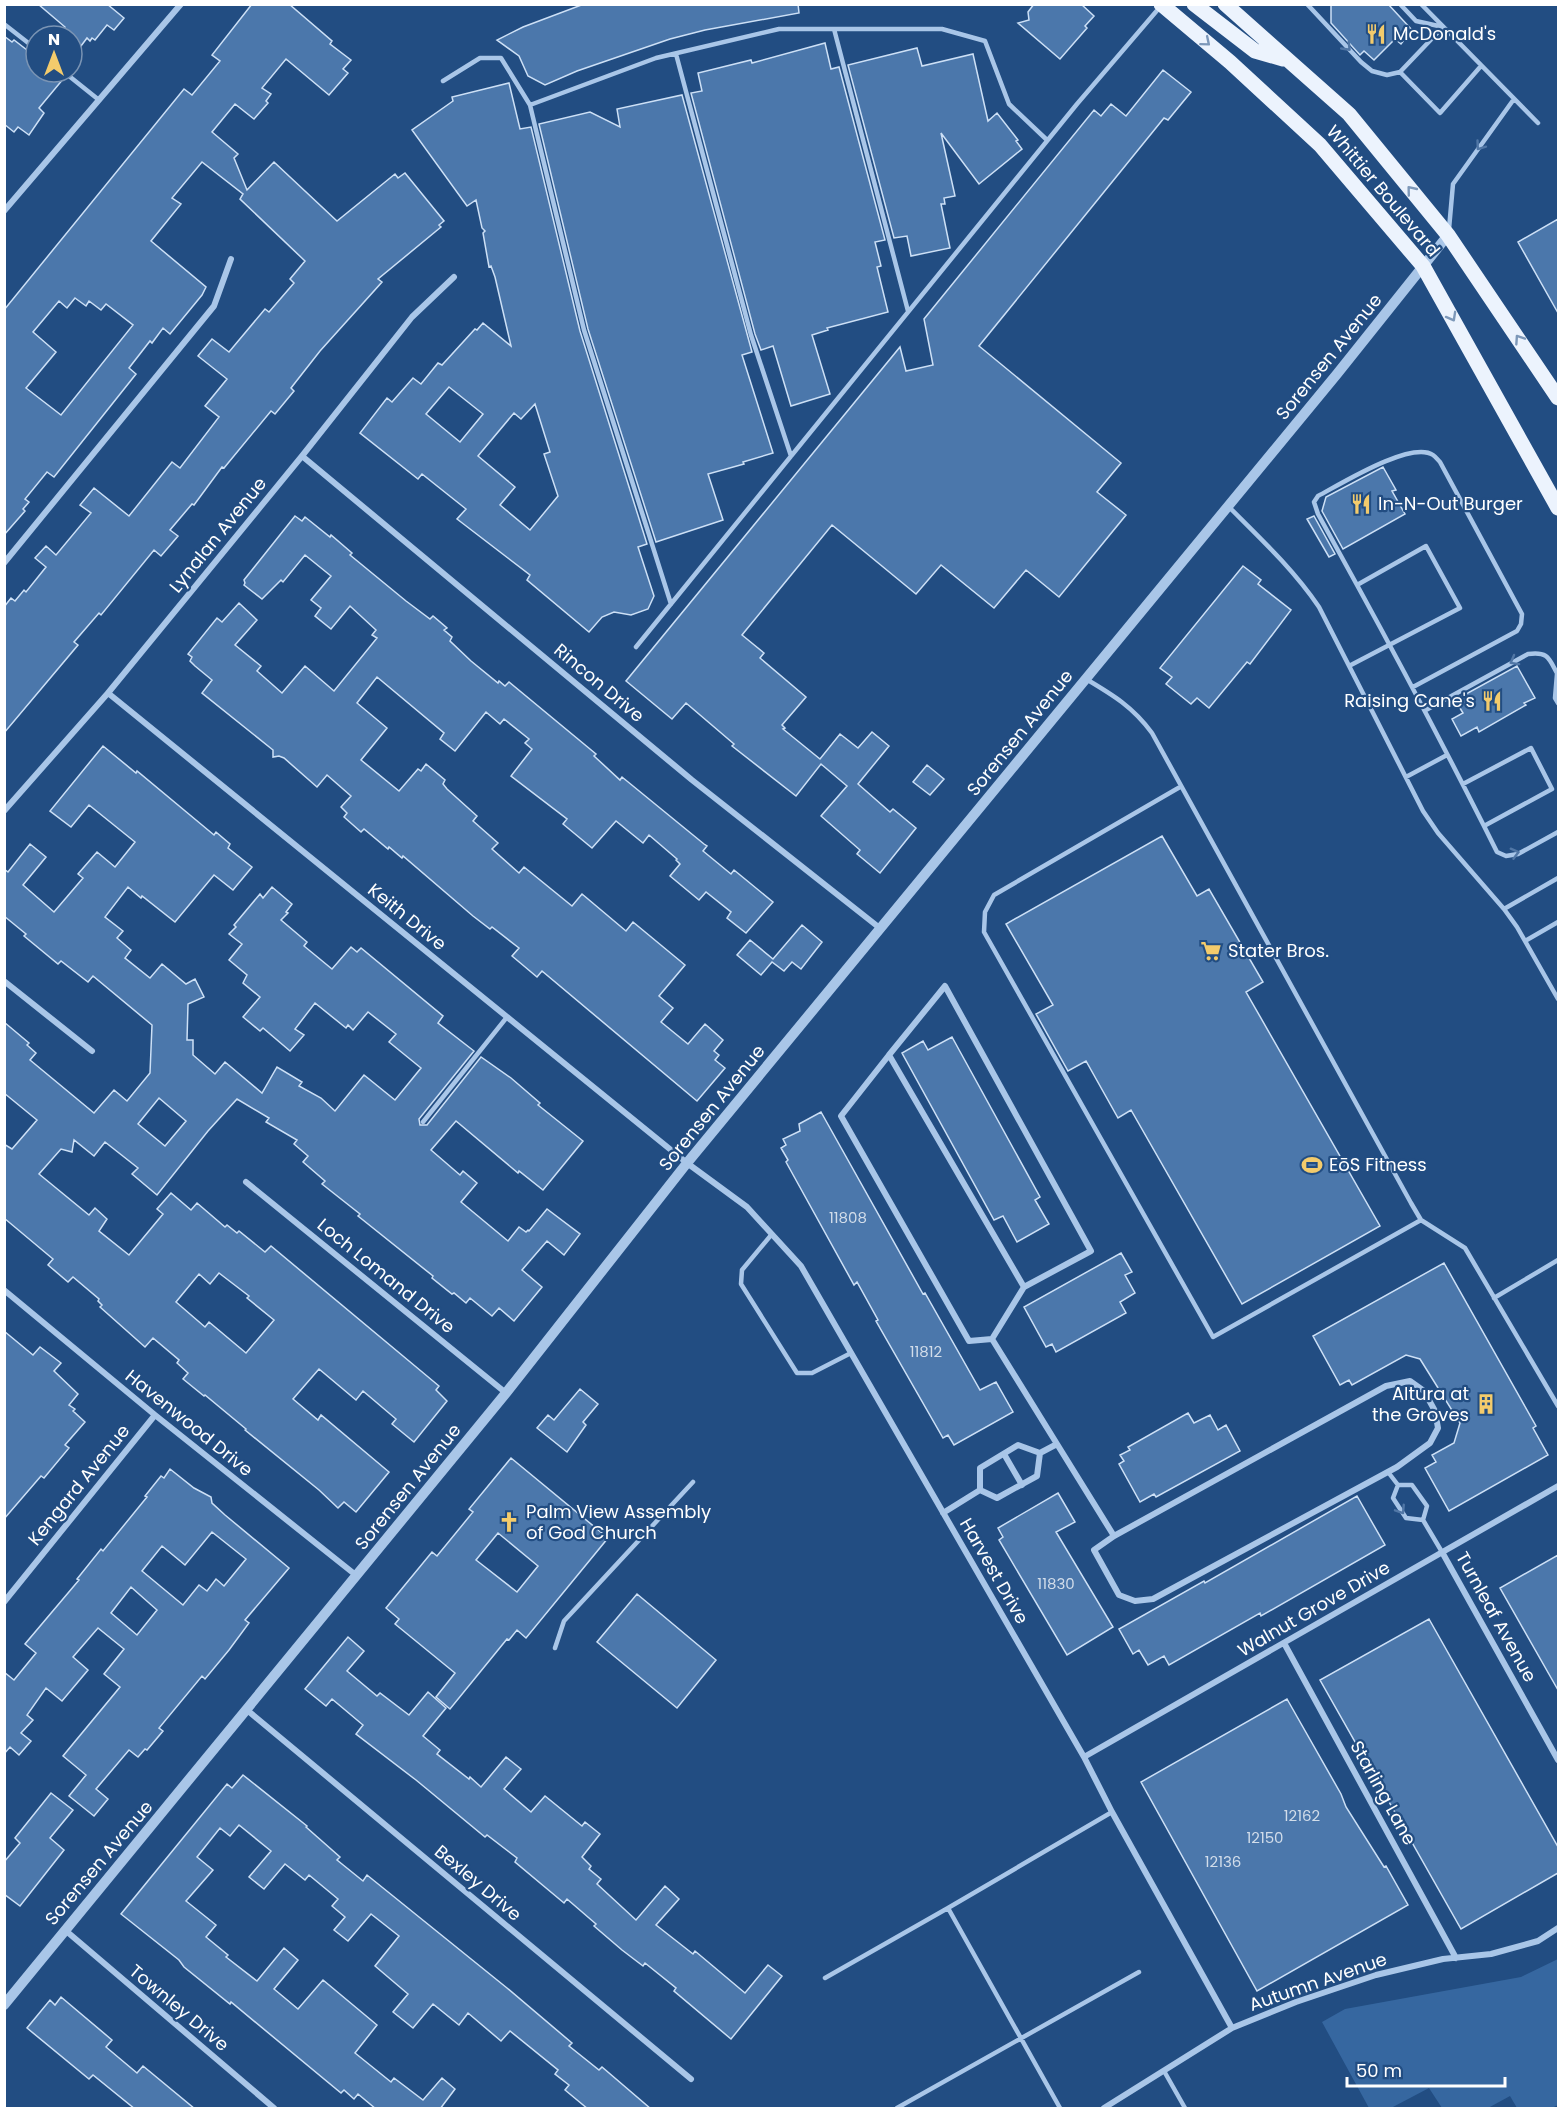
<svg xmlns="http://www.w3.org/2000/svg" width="1563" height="2113" font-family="Poppins,sans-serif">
  <rect width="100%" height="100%" fill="#224d82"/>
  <path fill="#3667a0" d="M1558,1959V2105L1552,2108H1517L1510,2096L1488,2108H1442L1429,2088L1391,2108H1369L1322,2022L1345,2009L1521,1977Z"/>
  <path fill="#4b77ab" stroke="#cde0f6" stroke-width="1.5" fill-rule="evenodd" d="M38,4H107L124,18L114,30L107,25L95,40L92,38L90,41L87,38L72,58V36H58L65,27Z
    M252,4H289L332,41L330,44L351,60L343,69L348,73L329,95L286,59L262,88L271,94L266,101L268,103L254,119L235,104L212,132L238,154L234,158L247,190L274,162L337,221L395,174L398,178L405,173L444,221L439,225L441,227L378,279L382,282L320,351L291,388L294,391L275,414L271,411L224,468L222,467L194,505L192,504L170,530L178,536L161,556L154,550L101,615L99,613L74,642L78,645L4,733V607L11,598L15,601L24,590L26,592L46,567L35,558L46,546L56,555L91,513L80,505L94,488L129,516L172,462L180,468L219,417L205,406L227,379L198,356L212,339L229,352L265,309L269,312L294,283L290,279L305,261L240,199L243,194L202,162L172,198L181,204L151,241L206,287L202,295L170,334L163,328L152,343L150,341L129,368L136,374L54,477L47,472L25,499L29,502L23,509L25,511L4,535V310L184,89L192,95L220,61L212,55ZM75,298L86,306L89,301L101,310L106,304L133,325L61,415L26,388L56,352L33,332L59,301L67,308Z
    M584,4H798L799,13L705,30L670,39L577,71L545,85L528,76L519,56L497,40L523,27Z
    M1034,4H1081L1094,16L1085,26L1087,28L1060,59L1018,23L1029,20L1028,12Z
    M1331,4H1388L1412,30L1401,44L1395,39L1374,60L1364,51L1360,55L1331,23Z
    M4,36L12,42L14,40L36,57V72H60L64,78L39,108L44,113L29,135L18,127L14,132L4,124Z
    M825,43L831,69L839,67L885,240L875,242L881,266L877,267L888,312L827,328L828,330L812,335L830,394L791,406L773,346L761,350L755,334L691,93L702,91L698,73L751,60L752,63Z
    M917,48L922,66L973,54L988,121L997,113L1018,140L1016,141L1022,149L979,184L941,133L955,196L944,198L945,204H941L950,248L911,256L907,236L894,238L848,65Z
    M1163,70L1191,92L1168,120L1164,118L979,346L1121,463L1097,492L1126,515L1059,597L1026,570L994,608L941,565L916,594L832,525L742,635L764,653L760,658L806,697L782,725L785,728L783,729L820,759L840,734L858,748L872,732L889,746L858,784L890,812L893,809L916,828L880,873L857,854L860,850L821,816L847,786L821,764L796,796L732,746L734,744L686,703L672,719L626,681L900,347L906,371L933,365L924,319L1094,110L1101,116L1111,104L1126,116Z
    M509,83L520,129L531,127L580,331L647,544L638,547L654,596L648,609L631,615L614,612L602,617L589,632L527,580L530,575L457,519L466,509L422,474L418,479L360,433L387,398L392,402L413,378L421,384L438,363L442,365L475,329L477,330L483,323L511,346L495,277L491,266L489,267L483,233L485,231L482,228L476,200L467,206L412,130L453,101L452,97ZM449,387L483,414L460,442L426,414ZM535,404L550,452L544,454L558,496L530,530L500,505L515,487L478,456L514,413L521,419Z
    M682,95L752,352L742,355L773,453L743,462L744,464L708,474L723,520L656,542L588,329L539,124L590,112L620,127L617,109Z
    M1558,219V313L1518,242Z
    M1383,467L1396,490L1392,491L1405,514L1343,549L1322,511L1326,497Z
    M295,516L302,521L305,517L330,537L331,535L352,553L350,555L406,601L430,619L433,616L447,628L444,630L452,637L450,641L471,661L498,683L499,681L505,686L509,682L596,754L594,756L620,780L622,777L704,844L707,846L703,851L731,874L734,870L773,902L746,933L727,918L731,912L706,892L699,900L670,876L680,864L676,860L677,859L649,835L643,843L616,821L592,848L563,824L567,819L511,776L532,749L525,743L529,739L504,719L500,724L486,712L455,751L440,739L444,733L377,677L357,703L387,728L361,760L399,791L418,769L421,771L426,764L445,780L443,784L447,789L477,816L473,821L498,843L492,849L519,873L524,867L572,906L582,894L626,931L633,922L685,965L659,996L673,1008L661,1022L688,1044L705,1024L723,1040L714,1051L719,1055L715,1060L725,1068L697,1101L542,971L537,977L512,956L519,948L492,927L490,929L473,916L403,856L402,858L389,847L388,849L364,829L361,832L344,817L347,813L341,807L351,796L327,775L317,787L284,758L279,756L273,757V750L202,693L212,680L195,666L190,661L192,657L188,654L217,618L222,622L239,603L257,620L235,645L261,666L257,671L282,693L305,666L334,691L377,638L372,635L376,630L350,606L331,629L315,616L321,608L311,600L331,576L305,555L283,582L281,580L262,599L244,585L245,583L244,580Z
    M1314,516L1335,554L1329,557L1307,519Z
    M1243,566L1261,580L1258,584L1291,610L1250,664L1247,662L1209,708L1197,698L1191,704L1166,684L1172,677L1160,668Z
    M1517,666L1535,698L1524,703L1526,705L1479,732L1477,727L1461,736L1452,719L1463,713L1455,700Z
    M103,746L136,773L137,771L214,835L216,832L230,844L228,848L252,867L233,890L214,875L175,922L142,896L141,898L128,887L105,917L123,931L117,938L131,950L125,958L150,978L162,964L186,984L195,979L204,997L188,1004L187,1040H193V1055L215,1074L225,1062L262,1093L277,1067L302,1082L299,1086L321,1098L335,1111L364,1075L395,1100L421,1068L389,1042L396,1034L368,1012L353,1030L348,1025L346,1028L315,1003L295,1029L304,1035L290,1051L263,1028L260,1031L243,1017L260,997L243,983L247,975L229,960L242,944L229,934L236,927L234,925L260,894L263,898L272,887L292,904L286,912L288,913L281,920L307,942L304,946L332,969L351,947L357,952L361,948L443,1016L438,1023L474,1051L419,1119L420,1125H427L481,1057L511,1078L540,1103L538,1105L583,1141L543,1190L519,1171L518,1173L456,1121L431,1150L460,1175L463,1171L477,1183L461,1202L508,1241L519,1227L526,1232L528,1230L529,1231L547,1209L580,1234L564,1255L547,1241L522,1270L542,1287L514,1321L499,1308L492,1316L470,1298L466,1303L454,1293L452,1294L432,1278L433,1276L358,1216L360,1214L322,1184L325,1181L303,1162L308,1156L294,1144L297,1140L266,1122L269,1118L237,1099L208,1131L157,1195L132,1174L138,1168L105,1142L94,1156L74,1140L72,1152L61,1149L39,1174L89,1215L95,1208L107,1219L99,1231L129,1255L163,1214L157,1209L171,1193L191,1210L197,1203L225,1227L227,1225L237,1233L239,1231L265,1252L271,1246L439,1386L436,1390L447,1401L414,1442L392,1424L396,1419L363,1391L356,1400L319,1369L293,1399L318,1420L321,1415L389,1472L356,1512L344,1502L338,1508L319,1490L245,1430L246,1429L205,1395L204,1396L183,1379L188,1373L177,1363L179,1360L153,1338L145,1347L100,1307L102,1305L98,1301L99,1299L73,1277L68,1282L48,1265L53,1259L4,1218V1144L12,1149L37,1120L4,1093V1022L29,1043L27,1045L36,1053L30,1060L94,1113L114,1090L127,1101L150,1073L152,1025L93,976L88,982L61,961L58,964L24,936L26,934L4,916V869L8,872L30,844L46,857L23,885L54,912L83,878L78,874L97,852L115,867L135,842L89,805L71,827L50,811ZM159,1098L186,1121L165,1146L138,1124ZM219,1273L249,1296L247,1298L274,1320L246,1353L209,1322L205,1327L176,1302L199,1274L210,1284Z
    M927,765L944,779L930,795L913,782Z
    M1162,836L1197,896L1209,889L1263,982L1246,992L1380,1226L1242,1304L1131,1110L1118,1118L1086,1061L1068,1071L1036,1014L1053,1005L1006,924Z
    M802,925L822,942L801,969L792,962L784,971L772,962L761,975L737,955L750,940L773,959Z
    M952,1037L1040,1197L1035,1200L1049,1224L1017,1242L1003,1216L994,1220L902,1053L923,1041L928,1050Z
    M821,1112L923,1294L925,1293L980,1390L996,1382L1013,1412L954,1445L948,1435L943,1438L876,1321L878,1320L857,1282L854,1285L786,1162L788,1160L781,1148L786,1145L783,1139L800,1131L799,1124Z
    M1121,1253L1132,1272L1125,1275L1135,1293L1120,1302L1126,1313L1056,1352L1052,1344L1046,1347L1024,1307Z
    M1444,1263L1536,1426L1533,1428L1548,1455L1449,1511L1425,1468L1436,1462L1432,1455L1454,1443L1460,1423L1420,1359L1406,1355L1352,1385L1349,1380L1340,1385L1313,1336Z
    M4,1331L33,1355L40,1347L61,1363L54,1371L78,1394L69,1405L75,1409L73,1411L85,1422L65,1445L69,1448L44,1478L41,1476L4,1519Z
    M580,1389L598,1404L583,1422L586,1425L567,1452L537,1428L548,1415L554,1420Z
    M1188,1413L1194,1423L1210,1415L1218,1430L1226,1425L1240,1451L1156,1497L1154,1494L1140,1502L1119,1464L1124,1461L1120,1455L1130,1450L1128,1447Z
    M511,1458L608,1538L526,1638L517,1630L509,1640L507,1639L450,1709L436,1697L455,1673L395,1624L399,1619L386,1608L432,1552L437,1556L473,1512L469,1509ZM498,1533L538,1566L517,1592L476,1560Z
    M170,1469L194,1488L211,1497L212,1503L225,1515L289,1568L245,1620L249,1623L229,1650L205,1679L202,1676L159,1728L163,1731L147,1750L145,1749L138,1757L129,1750L96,1789L108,1799L94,1816L69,1796L86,1775L63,1756L120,1687L104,1674L124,1649L98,1628L73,1657L88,1670L62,1701L46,1688L27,1715L33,1720L21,1733L31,1741L19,1755L10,1747L4,1754V1672L14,1680L36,1653L25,1644L79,1580L77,1579L101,1549L103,1551L147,1497L145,1496L161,1476L164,1478ZM212,1532L246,1559L224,1586L216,1579L207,1591L199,1585L183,1605L142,1571L162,1546L185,1565ZM131,1587L157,1610L137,1635L111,1613Z
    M1058,1493L1075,1522L1056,1532L1113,1627L1067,1655L999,1540L1003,1537L998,1528Z
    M1357,1496L1385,1545L1261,1616L1260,1613L1169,1665L1164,1656L1148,1665L1139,1650L1133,1654L1119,1629L1204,1581L1205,1583Z
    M1558,1555V1690L1500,1588Z
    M637,1594L716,1660L677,1708L597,1642Z
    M1429,1619L1558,1847V1873L1461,1929L1320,1680Z
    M348,1637L364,1651L347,1671L377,1696L380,1693L409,1715L428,1692L446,1708L423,1736L440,1750L437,1754L469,1779L470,1777L481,1787L506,1757L521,1769L504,1789L531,1812L545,1796L582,1826L585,1822L600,1834L582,1857L591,1866L589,1869L601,1879L597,1884L636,1920L665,1886L679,1899L656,1925L693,1954L695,1951L745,1993L768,1965L782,1976L731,2039L674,1991L676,1988L645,1963L643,1966L622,1950L594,1926L596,1924L567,1899L564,1903L515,1862L517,1858L487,1835L485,1837L416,1780L356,1734L363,1725L332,1699L326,1706L305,1689Z
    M1287,1699L1341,1794L1346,1807L1384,1867L1386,1866L1408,1905L1257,1991L1141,1782Z
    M243,1775L307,1826L306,1827L340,1857L337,1860L363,1881L367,1875L507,1988L572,2043L569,2046L599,2070L602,2067L651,2109H588L565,2090L569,2085L555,2074L558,2070L510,2031L501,2041L468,2013L459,2025L433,2004L413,2028L393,2012L408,1994L375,1966L399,1936L371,1914L348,1941L334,1930L345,1917L332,1906L338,1899L309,1875L305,1880L285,1864L264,1889L249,1877L271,1851L239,1825L230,1836L220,1828L197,1857L213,1870L186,1901L216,1925L206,1937L228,1955L226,1957L257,1981L284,1948L298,1960L274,1989L298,2009L323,1980L377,2025L355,2053L391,2082L394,2078L423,2100L442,2078L455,2089L440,2109H376L358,2094L354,2099L344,2090L341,2093L231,2002L230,2004L184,1967L179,1960L121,1914L227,1784L232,1788Z
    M51,1793L73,1810L50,1838L64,1850L20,1906L4,1894V1862L20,1843L15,1838Z
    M61,1997L112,2040L106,2047L137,2073L143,2066L195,2109H135L93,2075L89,2079L27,2028L50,2000L55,2005Z"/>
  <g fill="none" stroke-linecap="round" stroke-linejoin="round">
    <path stroke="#a9c6e8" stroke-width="4.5" d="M1307,4L1361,62L1372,71L1387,75L1400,72L1443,27
      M1400,4L1416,21L1443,27
      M1421,4L1538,123
      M4,24L36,49
      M834,29L908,311
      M676,54L751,335L791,456
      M64,72L99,100
      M1400,72L1440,113L1481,66
      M443,81L480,58H501L530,105L584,330L671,604
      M530,105L656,58L779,29H942L985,41L1009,104L1047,140
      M1449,229L1453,184L1514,99
      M1228,506C1261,539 1293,569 1319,607L1423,811L1438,833L1504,909L1517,927L1558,999
      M1357,585L1318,514L1314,502L1318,496C1339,485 1411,440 1433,455C1436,457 1438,460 1440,462L1522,614L1521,624L1517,631L1413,687
      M636,647L1077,104L1160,7
      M1349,666L1460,608L1426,546L1357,585C1401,665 1443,745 1484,826L1552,789L1531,748L1463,784
      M1557,674L1555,698L1558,703
      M1086,679C1113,695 1133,707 1152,733L1411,1203L1421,1220L1465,1248L1558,1406
      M1426,710L1528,654C1549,651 1549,659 1558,675
      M1406,777L1447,755
      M1180,787L994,895L985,912L984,932L1213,1337L1421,1220
      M1484,826L1497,852L1506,856L1518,854L1558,832
      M1504,909L1558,878
      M1525,941L1558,922
      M423,1122L507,1017
      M772,1234L742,1270L741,1284L797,1373H812L851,1353
      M1494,1298L1558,1260
      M1388,1472L1398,1485
      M1398,1485H1412L1427,1506L1423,1520L1442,1552
      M1398,1485L1393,1498L1406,1518L1423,1520
      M555,1648L564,1621L693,1482
      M825,1978L948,1908
      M1164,2071L1185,2108
      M897,2108L1139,1972
      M1060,2108L948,1908L1112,1812"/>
    <path stroke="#a9c6e8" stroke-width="6" d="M4,211L181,4
      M302,456L692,780L881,929
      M4,563L214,306L231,259
      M108,693L687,1163L747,1207L801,1266L1084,1757L1112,1812L1232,2028
      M4,811L108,693L302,456L412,317L454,277
      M4,981L92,1051
      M889,1055L945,986L1091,1251L1024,1287
      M246,1182L506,1393
      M4,1290L155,1415L357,1576
      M992,1339L969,1341L841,1116L889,1055L1024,1287L992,1339L1057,1444
      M1004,1454L1022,1485
      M980,1490V1468L1018,1445L1040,1453L1057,1444L1114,1536L1386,1386L1410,1381L1424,1391L1435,1411L1438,1428L1430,1443L1397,1467L1153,1599L1135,1601L1119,1595L1094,1550L1114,1536
      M980,1490L997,1498L1037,1476L1040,1453
      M943,1513L980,1490
      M1442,1552L1558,1760
      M4,1602L155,1415
      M1284,1643L1456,1958
      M247,1710L691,2079
      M1084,1757L1558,1486
      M65,1930L274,2108
      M1104,2108L1232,2028L1296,2002L1376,1975L1443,1959L1491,1954L1538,1941L1558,1928"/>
    <path stroke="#a9c6e8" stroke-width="10" d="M4,2005L506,1393L687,1163L1337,374L1448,235"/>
    <path stroke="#ecf3fd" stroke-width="15" d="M1161,4L1230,62L1320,145L1423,266L1558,508
      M1194,4L1255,51L1283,59
      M1225,4L1349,114L1448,235L1558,398"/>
  </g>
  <defs><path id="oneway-chevron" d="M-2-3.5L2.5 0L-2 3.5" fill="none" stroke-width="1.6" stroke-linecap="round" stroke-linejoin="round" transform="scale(1.5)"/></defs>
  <g stroke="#7d98b9">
    <use href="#oneway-chevron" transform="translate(1206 42) rotate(40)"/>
    <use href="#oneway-chevron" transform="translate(1411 190) rotate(-129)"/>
    <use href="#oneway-chevron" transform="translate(1452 317) rotate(61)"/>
    <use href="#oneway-chevron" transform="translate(1519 339) rotate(-124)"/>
  </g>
  <g stroke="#5177a6">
    <use href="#oneway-chevron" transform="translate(1347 47) rotate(46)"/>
    <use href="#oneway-chevron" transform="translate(1480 146) rotate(126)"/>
    <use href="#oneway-chevron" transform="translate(1514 661) rotate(151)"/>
    <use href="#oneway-chevron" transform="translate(1515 853) rotate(-15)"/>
    <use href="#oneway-chevron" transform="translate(1401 1510) rotate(57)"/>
  </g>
  <defs>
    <g id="restaurant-bare" transform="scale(1.62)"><path d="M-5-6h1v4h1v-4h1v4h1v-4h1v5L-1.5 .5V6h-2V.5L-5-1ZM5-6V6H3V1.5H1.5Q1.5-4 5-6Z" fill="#f3cb6c" stroke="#224d82" stroke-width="2.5" paint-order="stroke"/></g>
    <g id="supermarket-bare" transform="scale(1.62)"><path d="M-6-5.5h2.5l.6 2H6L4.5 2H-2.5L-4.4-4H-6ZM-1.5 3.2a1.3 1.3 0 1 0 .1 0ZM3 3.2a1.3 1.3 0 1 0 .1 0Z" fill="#f3cb6c" stroke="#224d82" stroke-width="2.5" paint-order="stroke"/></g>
    <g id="stadium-bare" transform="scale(1.62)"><path d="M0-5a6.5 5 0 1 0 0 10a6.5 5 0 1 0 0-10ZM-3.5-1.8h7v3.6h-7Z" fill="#f3cb6c" stroke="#224d82" stroke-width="2.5" paint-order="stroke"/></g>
    <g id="building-bare" transform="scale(1.62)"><path d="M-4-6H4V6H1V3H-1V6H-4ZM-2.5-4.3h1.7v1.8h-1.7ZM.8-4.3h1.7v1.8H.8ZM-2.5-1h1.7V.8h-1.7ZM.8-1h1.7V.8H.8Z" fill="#f3cb6c" stroke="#224d82" stroke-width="2.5" paint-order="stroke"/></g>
    <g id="church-bare" transform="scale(1.62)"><path d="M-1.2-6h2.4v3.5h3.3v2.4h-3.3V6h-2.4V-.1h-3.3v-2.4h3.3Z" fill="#f3cb6c" stroke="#224d82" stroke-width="2.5" paint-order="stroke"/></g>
  </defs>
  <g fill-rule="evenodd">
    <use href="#restaurant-bare" x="1376" y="34"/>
    <use href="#restaurant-bare" x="1361" y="504"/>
    <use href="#restaurant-bare" x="1492" y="701"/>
    <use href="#supermarket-bare" x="1211" y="951"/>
    <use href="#stadium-bare" x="1312" y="1165"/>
    <use href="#building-bare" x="1486" y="1404"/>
    <use href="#church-bare" x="509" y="1522"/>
  </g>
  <g text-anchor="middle" stroke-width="4.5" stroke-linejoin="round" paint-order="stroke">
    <g font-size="15" fill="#d2ddea">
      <text x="848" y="1223">11808</text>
      <text x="926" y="1357">11812</text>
      <text x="1056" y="1589">11830</text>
      <text x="1302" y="1821">12162</text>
      <text x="1265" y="1843">12150</text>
      <text x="1223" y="1867">12136</text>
    </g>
    <g font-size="18" fill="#fff" stroke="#224d82" text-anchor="start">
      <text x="1393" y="40">McDonald's</text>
      <text x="1378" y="510">In-N-Out Burger</text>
      <text x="1475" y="707" text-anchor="end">Raising Cane's</text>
      <text x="1228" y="957">Stater Bros.</text>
      <text x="1329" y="1171">EōS Fitness</text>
      <text x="1469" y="1400" text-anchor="end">Altura at<tspan x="1469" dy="21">the Groves</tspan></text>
      <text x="526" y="1518">Palm View Assembly<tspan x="526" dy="21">of God Church</tspan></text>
    </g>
    <g font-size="18" fill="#fff" stroke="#224d82">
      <text transform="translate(1383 191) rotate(50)" y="6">Whittier Boulevard</text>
      <text transform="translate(1329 357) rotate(-51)" y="6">Sorensen Avenue</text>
      <text transform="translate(218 535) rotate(-51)" y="6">Lynalan Avenue</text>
      <text transform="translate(599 683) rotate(40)" y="6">Rincon Drive</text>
      <text transform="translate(1020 733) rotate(-51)" y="6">Sorensen Avenue</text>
      <text transform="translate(407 917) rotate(39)" y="6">Keith Drive</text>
      <text transform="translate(712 1108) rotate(-51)" y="6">Sorensen Avenue</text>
      <text transform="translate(386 1276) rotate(39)" y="6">Loch Lomand Drive</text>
      <text transform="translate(189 1423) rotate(39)" y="6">Havenwood Drive</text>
      <text transform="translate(79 1485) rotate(-51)" y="6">Kengard Avenue</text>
      <text transform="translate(408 1487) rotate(-51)" y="6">Sorensen Avenue</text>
      <text transform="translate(994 1571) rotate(60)" y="6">Harvest Drive</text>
      <text transform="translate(1314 1609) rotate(-30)" y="6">Walnut Grove Drive</text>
      <text transform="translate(1496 1617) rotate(61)" y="6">Turnleaf Avenue</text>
      <text transform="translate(1383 1793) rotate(61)" y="6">Starling Lane</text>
      <text transform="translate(99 1863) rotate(-50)" y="6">Sorensen Avenue</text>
      <text transform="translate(478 1883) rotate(40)" y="6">Bexley Drive</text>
      <text transform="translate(1318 1982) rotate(-19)" y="6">Autumn Avenue</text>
      <text transform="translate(179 2008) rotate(40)" y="6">Townley Drive</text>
    </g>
  </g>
  <rect width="1563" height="2113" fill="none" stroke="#ffffff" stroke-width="12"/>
  <g transform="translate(54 54)"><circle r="28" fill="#224d82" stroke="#7a94b4" stroke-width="1.5"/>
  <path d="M0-4.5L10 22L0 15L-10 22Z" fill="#f3cb6c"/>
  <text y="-9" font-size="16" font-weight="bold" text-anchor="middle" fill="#ffffff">N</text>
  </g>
  <path d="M1347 2077v9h158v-9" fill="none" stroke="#ffffff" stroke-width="3"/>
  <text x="1356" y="2077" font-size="18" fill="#ffffff" stroke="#224d82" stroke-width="4.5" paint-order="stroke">50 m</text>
</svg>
